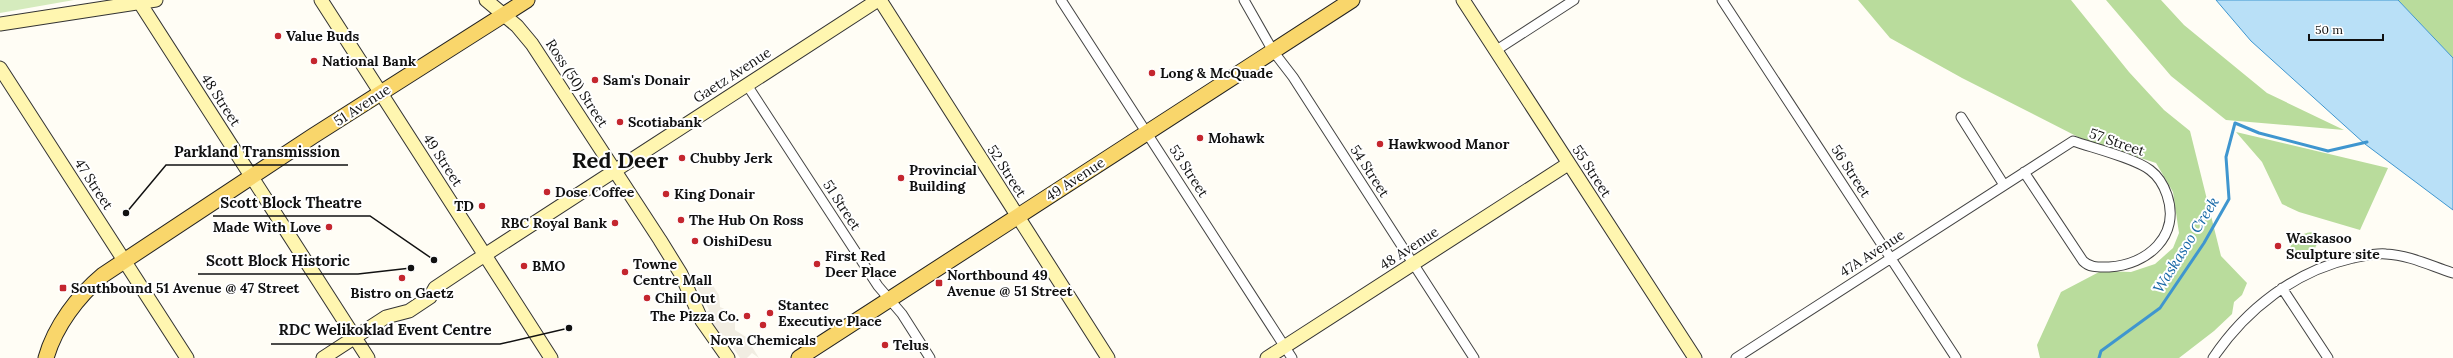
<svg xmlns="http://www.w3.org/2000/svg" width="2453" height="358" font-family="Lora,serif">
  <rect width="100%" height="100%" fill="#fffdf5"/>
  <path fill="#d5ebbd" d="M0,0H74L0,13Z"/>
  <path fill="#b9dc9c" d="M1858,0H2071L2129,72L2164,110L2190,131L2221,256L2247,283L2242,295L2234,302L2232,314L2214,331L2179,358H2040L2037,345L2061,292L2101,271L2131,272L2155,264L2173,248L2179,233L2173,192L2156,163L2082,139L1962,78L1890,38Z
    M2106,0H2161L2184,25L2267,93L2344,130L2226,120L2171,76Z
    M2398,0H2453V58Z
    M2236,132L2388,168L2360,230L2299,212L2282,204L2262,162Z
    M2312,232L2319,240L2315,248L2294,259L2289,250C2294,238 2299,234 2312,232Z"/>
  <path fill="#f1ede2" d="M710,281L719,295L720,307L731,312L735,319V330L746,337L759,358L752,353L747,358H740L728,340L724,335L720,337L709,319L705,313L709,310L698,289V285Z"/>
  <path fill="#b9e0f7" stroke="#3f96cf" d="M2216,0H2398L2453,58V210L2365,144L2251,41Z"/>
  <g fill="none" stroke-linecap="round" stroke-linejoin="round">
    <path stroke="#3f96cf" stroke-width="3" d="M2099,358L2101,351L2160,308L2204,243L2229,199L2226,157L2235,123L2259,133L2328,151L2367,142"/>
    <g stroke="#444" stroke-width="11">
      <path id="street" d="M1061,0L1292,358
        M1244,0L1273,51L1293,77L1474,358
        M1722,0L1956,358
        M1495,51L1574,0
        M747,85L878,286L902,314L930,358
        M1961,117L2004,185
        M2282,288L2328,358
        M1736,358L2073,141C2093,148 2134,158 2150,170C2158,176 2164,186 2167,195C2181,236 2147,265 2109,267C2099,267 2090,268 2083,261L2024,172
        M2213,358C2246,309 2295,271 2353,258C2364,256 2375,253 2386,254C2409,255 2431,266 2453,273"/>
    </g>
    <g stroke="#333" stroke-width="15">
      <path id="secondary" d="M138,0L368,358
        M321,0L551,358
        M486,0L517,26L532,44L660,240L681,274L702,321L728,358
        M880,0L1108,358
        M1463,0L1695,358
        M0,24L156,0
        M0,68L187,358
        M323,358L386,317L409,311L430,297L435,288L474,262L878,0
        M1267,358L1568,164"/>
    </g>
    <g stroke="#222" stroke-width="17">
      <path id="primary" d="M46,358C55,326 78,296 103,275L313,136L527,0
        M799,358L1352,0"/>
    </g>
    <use href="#street" stroke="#fff" stroke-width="9"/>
    <use href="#secondary" stroke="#fff6b0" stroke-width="13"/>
    <use href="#primary" stroke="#f9d66b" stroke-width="15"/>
  </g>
  <g fill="#c4262e" stroke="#fff" stroke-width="1.5">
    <circle cx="278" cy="36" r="4"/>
    <circle cx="314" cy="61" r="4"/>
    <circle cx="1152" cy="73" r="4"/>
    <circle cx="595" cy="80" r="4"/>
    <circle cx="620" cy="122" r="4"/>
    <circle cx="1200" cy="138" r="4"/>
    <circle cx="1380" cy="144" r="4"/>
    <circle cx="682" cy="158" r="4"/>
    <circle cx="901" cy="178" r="4"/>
    <circle cx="547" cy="192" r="4"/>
    <circle cx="666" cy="194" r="4"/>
    <circle cx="482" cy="206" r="4"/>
    <circle cx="681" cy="220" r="4"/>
    <circle cx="615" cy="223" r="4"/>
    <circle cx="329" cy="227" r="4"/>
    <circle cx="695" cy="241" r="4"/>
    <circle cx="2278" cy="246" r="4"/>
    <circle cx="817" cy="264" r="4"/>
    <circle cx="524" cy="266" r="4"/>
    <circle cx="625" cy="272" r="4"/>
    <circle cx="402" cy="278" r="4"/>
    <rect x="935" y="279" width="8" height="8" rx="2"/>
    <rect x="59" y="284" width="8" height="8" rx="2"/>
    <circle cx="647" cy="298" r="4"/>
    <circle cx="770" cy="313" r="4"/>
    <circle cx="747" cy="316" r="4"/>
    <circle cx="763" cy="325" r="4"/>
    <circle cx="885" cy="345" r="4"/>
  </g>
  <g text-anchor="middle" stroke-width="4" stroke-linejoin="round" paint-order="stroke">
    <g font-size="14" font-weight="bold" fill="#111" stroke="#fff" text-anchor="start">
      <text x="286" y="41">Value Buds</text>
      <text x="322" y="66">National Bank</text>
      <text x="1160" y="78">Long &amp; McQuade</text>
      <text x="603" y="85">Sam's Donair</text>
      <text x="628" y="127">Scotiabank</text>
      <text x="1208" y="143">Mohawk</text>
      <text x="1388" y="149">Hawkwood Manor</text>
      <text x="690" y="163">Chubby Jerk</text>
      <text x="909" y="175">Provincial<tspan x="909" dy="16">Building</tspan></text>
      <text x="555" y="197">Dose Coffee</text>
      <text x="674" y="199">King Donair</text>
      <text x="474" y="211" text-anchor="end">TD</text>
      <text x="689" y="225">The Hub On Ross</text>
      <text x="607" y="228" text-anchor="end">RBC Royal Bank</text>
      <text x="321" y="232" text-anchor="end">Made With Love</text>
      <text x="2286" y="243">Waskasoo<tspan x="2286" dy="16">Sculpture site</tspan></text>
      <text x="703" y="246">OishiDesu</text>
      <text x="825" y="261">First Red<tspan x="825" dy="16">Deer Place</tspan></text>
      <text x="633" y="269">Towne<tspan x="633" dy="16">Centre Mall</tspan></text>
      <text x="532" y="271">BMO</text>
      <text x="947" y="280">Northbound 49<tspan x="947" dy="16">Avenue @ 51 Street</tspan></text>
      <text x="71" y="293">Southbound 51 Avenue @ 47 Street</text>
      <text x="402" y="298" text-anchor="middle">Bistro on Gaetz</text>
      <text x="655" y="303">Chill Out</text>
      <text x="778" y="310">Stantec<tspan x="778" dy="16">Executive Place</tspan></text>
      <text x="739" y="321" text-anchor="end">The Pizza Co.</text>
      <text x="763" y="345" text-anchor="middle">Nova Chemicals</text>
      <text x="893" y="350">Telus</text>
    </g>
    <g font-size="14" fill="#111" stroke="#fff">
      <text transform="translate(732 75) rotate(-33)" y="5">Gaetz Avenue</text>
      <text transform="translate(577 83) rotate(57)" y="5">Ross (50) Street</text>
      <text transform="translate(221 100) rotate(57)" y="5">48 Street</text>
      <text transform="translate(362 105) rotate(-33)" y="5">51 Avenue</text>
      <text transform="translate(2117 142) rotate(19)" y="5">57 Street</text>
      <text transform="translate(443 160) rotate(57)" y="5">49 Street</text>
      <text transform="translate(1007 171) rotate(57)" y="5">52 Street</text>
      <text transform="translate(1189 171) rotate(57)" y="5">53 Street</text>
      <text transform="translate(1370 171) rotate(57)" y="5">54 Street</text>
      <text transform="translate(1592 171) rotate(57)" y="5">55 Street</text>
      <text transform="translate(1851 171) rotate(57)" y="5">56 Street</text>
      <text transform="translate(1075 179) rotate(-33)" y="5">49 Avenue</text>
      <text transform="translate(94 184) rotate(57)" y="5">47 Street</text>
      <text transform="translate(842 205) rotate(57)" y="5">51 Street</text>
      <text transform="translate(1409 248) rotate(-33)" y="5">48 Avenue</text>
      <text transform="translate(1872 253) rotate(-33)" y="5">47A Avenue</text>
    </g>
    <g font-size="15" font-style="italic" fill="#1768a6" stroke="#fff">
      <text transform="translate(2186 245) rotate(-58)" y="5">Waskasoo Creek</text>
    </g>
    <g font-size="22" font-weight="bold" fill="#111" stroke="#fff">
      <text x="620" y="168">Red Deer</text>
    </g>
  </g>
  <path fill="none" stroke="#111" stroke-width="1.5" d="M126 213L166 165H348M434 260L370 216H213M411 268L358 274H198M569 328L500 344H271"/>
  <g fill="#111" stroke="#fff" stroke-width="1.5">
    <circle cx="126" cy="213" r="4"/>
    <circle cx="434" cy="260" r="4"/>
    <circle cx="411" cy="268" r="4"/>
    <circle cx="569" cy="328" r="4"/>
  </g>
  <g font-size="15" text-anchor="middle" font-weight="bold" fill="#111" stroke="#fff" stroke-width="4" stroke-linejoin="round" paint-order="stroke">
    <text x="257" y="157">Parkland Transmission</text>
    <text x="291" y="208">Scott Block Theatre</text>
    <text x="278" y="266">Scott Block Historic</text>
    <text x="385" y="335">RDC Welikoklad Event Centre</text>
  </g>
  <path d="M2309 34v6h74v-6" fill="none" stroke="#111111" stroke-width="2"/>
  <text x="2315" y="34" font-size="12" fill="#111111" stroke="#ffffff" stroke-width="3" paint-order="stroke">50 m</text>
</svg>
